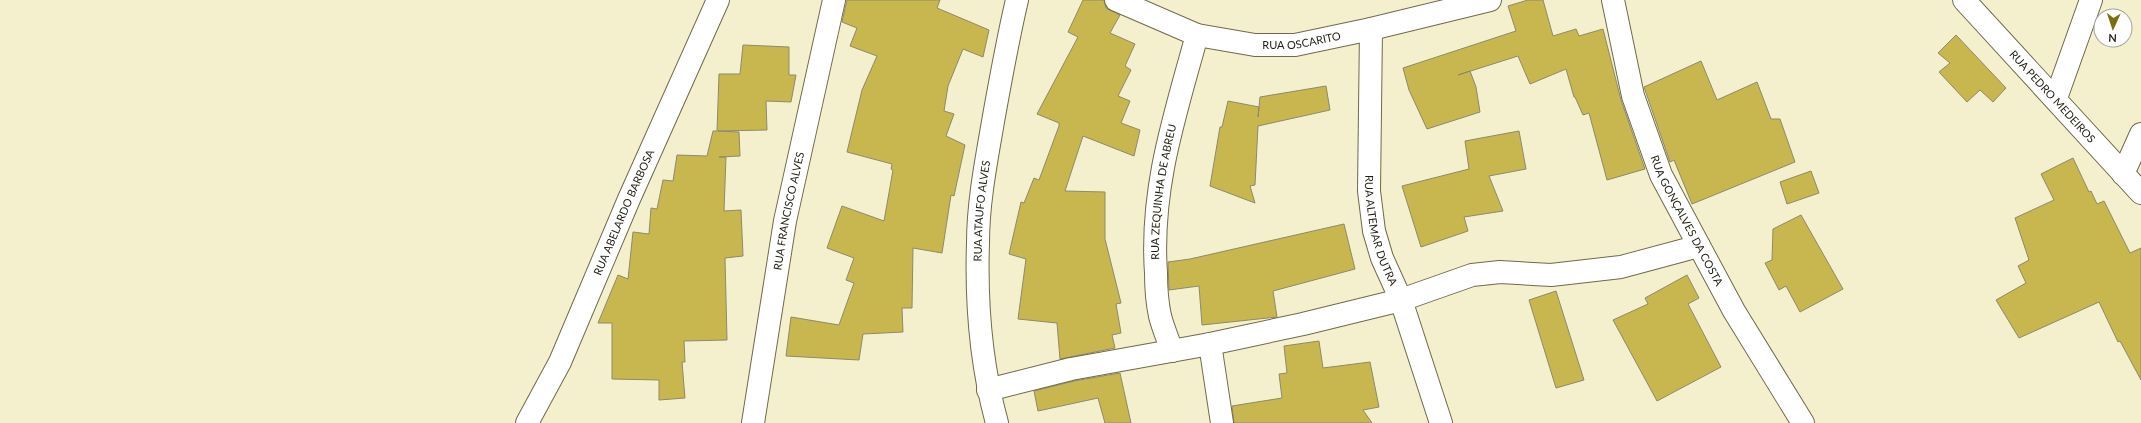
<svg xmlns="http://www.w3.org/2000/svg" width="2141" height="423" font-family="Lato,sans-serif">
  <rect width="100%" height="100%" fill="#f4efcd"/>
  <path fill="#c8b74f" stroke="#8e896a" d="M847,0H940L937,8L989,30L983,57L963,49L948,86L944,111L954,114L946,136L965,145L954,196L951,195L942,253L913,248L912,308H902L903,332L863,334L859,360L786,356L791,317L839,325L854,283L846,280L854,258L827,248L842,206L884,221L893,170L891,169L892,164L847,152L862,90L877,56L850,46L857,28L842,22Z
    M1083,0H1104L1106,8L1120,15L1110,33L1135,44L1125,66L1131,70L1118,96L1130,101L1121,123L1140,130L1134,156L1083,136L1065,191L1105,192V239L1121,303L1116,304L1121,333L1112,335L1115,348L1060,359L1057,323L1018,319L1026,259L1009,254L1021,202L1024,203L1034,178L1039,180L1059,126V123L1037,114L1078,37L1068,32Z
    M1528,0H1543L1553,36L1576,29L1579,36L1603,29L1621,100L1645,169L1607,180L1589,113L1583,115L1575,97H1574L1566,69L1530,84L1518,56L1458,75L1470,71L1476,87L1480,112L1427,129L1409,90L1403,68L1516,31L1508,6Z
    M1956,35L2006,88L1993,102L1980,90L1967,102L1939,72L1950,63L1938,53Z
    M743,45L789,47V75H796L791,102L766,101L767,130L718,131L739,132L740,156L719,157H726L724,211L741,210L743,256L725,258L727,340L684,341L685,362H682L685,398L659,400V380L612,379V323H598L618,275L628,279L633,232L649,234L651,208L657,209L663,180L673,181L677,155L707,156L713,131H717L719,74H740Z
    M1701,61L1717,100L1757,82L1771,119H1780L1795,162L1692,204L1674,160L1670,162L1644,87Z
    M1326,86L1330,110L1258,126L1255,185L1250,186L1255,203L1210,186L1220,127H1222L1228,101L1259,107L1258,117L1260,97Z
    M1519,131L1526,169L1489,176L1503,211L1464,217L1468,231L1421,247L1402,186L1469,169L1465,141Z
    M2073,158L2089,192L2091,191L2097,204L2104,201L2130,253L2141,248V380L2120,341L2118,342L2099,302L2019,338L1996,300L2026,283L2018,266L2029,260L2015,218L2054,200L2041,174Z
    M1811,171L1819,193L1787,204L1780,182Z
    M1801,215L1843,289L1800,312L1786,286L1779,290L1765,263L1772,260L1773,229Z
    M1344,224L1355,269L1273,291L1277,317L1202,325L1199,286L1169,290L1168,262L1190,259Z
    M1687,275L1699,298L1688,304L1721,367L1657,401L1613,320L1648,304L1645,298Z
    M1556,291L1584,380L1556,388L1529,300Z
    M1319,341L1323,368L1370,362L1379,407L1363,410L1372,423H1234L1232,406L1282,398L1279,374L1287,373L1284,346Z
    M1120,373L1131,423H1105L1098,398L1038,411L1034,391L1074,381Z"/>
  <g fill="none" stroke-linecap="round" stroke-linejoin="round">
    <g stroke="#6f6a4c" stroke-width="24">
      <g id="minor">
        <path id="s1" d="M1116,0L1197,35L1255,45H1295L1371,29L1490,0"/>
        <path id="s2" d="M1613,0L1633,96L1661,175L1734,311L1803,423"/>
        <path id="s3" d="M1964,0L2141,193"/>
        <path id="s4" d="M1371,29L1369,191L1374,231L1382,258L1401,300L1441,423"/>
        <path d="M2056,98L2091,0"/>
        <path d="M2123,174L2141,134"/>
        <path d="M1210,344L1222,423"/>
        <path id="s5" d="M1172,351C1168,339 1163,328 1160,316C1157,302 1156,288 1156,273C1150,189 1175,115 1197,35"/>
        <path d="M988,390L1071,369L1210,344L1303,324L1401,300L1472,275L1500,272L1551,275L1621,267L1699,246"/>
        <path id="s6" d="M527,423L560,362L629,199L718,0"/>
        <path id="s7" d="M753,423L785,221L834,0"/>
        <path id="s8" d="M997,423C981,365 976,303 978,243C978,201 987,157 994,116C1001,77 1008,38 1017,0"/>
      </g>
    </g>
    <use href="#minor" stroke="#fff" stroke-width="22"/>
  </g>
  <g text-anchor="middle" stroke-width="4" stroke-linejoin="round" paint-order="stroke">
    <g font-size="11" fill="#201e12" stroke="#fff">
      <text dy="4" stroke="none"><textPath href="#s1" startOffset="194">RUA OSCARITO</textPath></text>
      <text dy="4" stroke="none"><textPath href="#s3" startOffset="131">RUA PEDRO MEDEIROS</textPath></text>
      <text dy="4" stroke="none"><textPath href="#s5" startOffset="162">RUA ZEQUINHA DE ABREU</textPath></text>
      <text dy="4" stroke="none"><textPath href="#s7" startOffset="215">RUA FRANCISCO ALVES</textPath></text>
      <text dy="4" stroke="none"><textPath href="#s8" startOffset="214">RUA ATAUFO ALVES</textPath></text>
      <text dy="4" stroke="none"><textPath href="#s6" startOffset="232">RUA ABELARDO BARBOSA</textPath></text>
      <text dy="4" stroke="none"><textPath href="#s2" startOffset="234">RUA GONÇALVES DA COSTA</textPath></text>
      <text dy="4" stroke="none"><textPath href="#s4" startOffset="203">RUA ALTEMAR DUTRA</textPath></text>
    </g>
  </g>
  <g transform="translate(2113 28) rotate(183)"><circle r="19" fill="#ffffff" stroke="#a6a5a0"/>
  <path d="M0-3L7 15L0 10L-7 15Z" fill="#7c6e0b"/>
  <text y="-6" font-size="11" font-weight="bold" text-anchor="middle" fill="#201e12">N</text>
  </g>
</svg>
